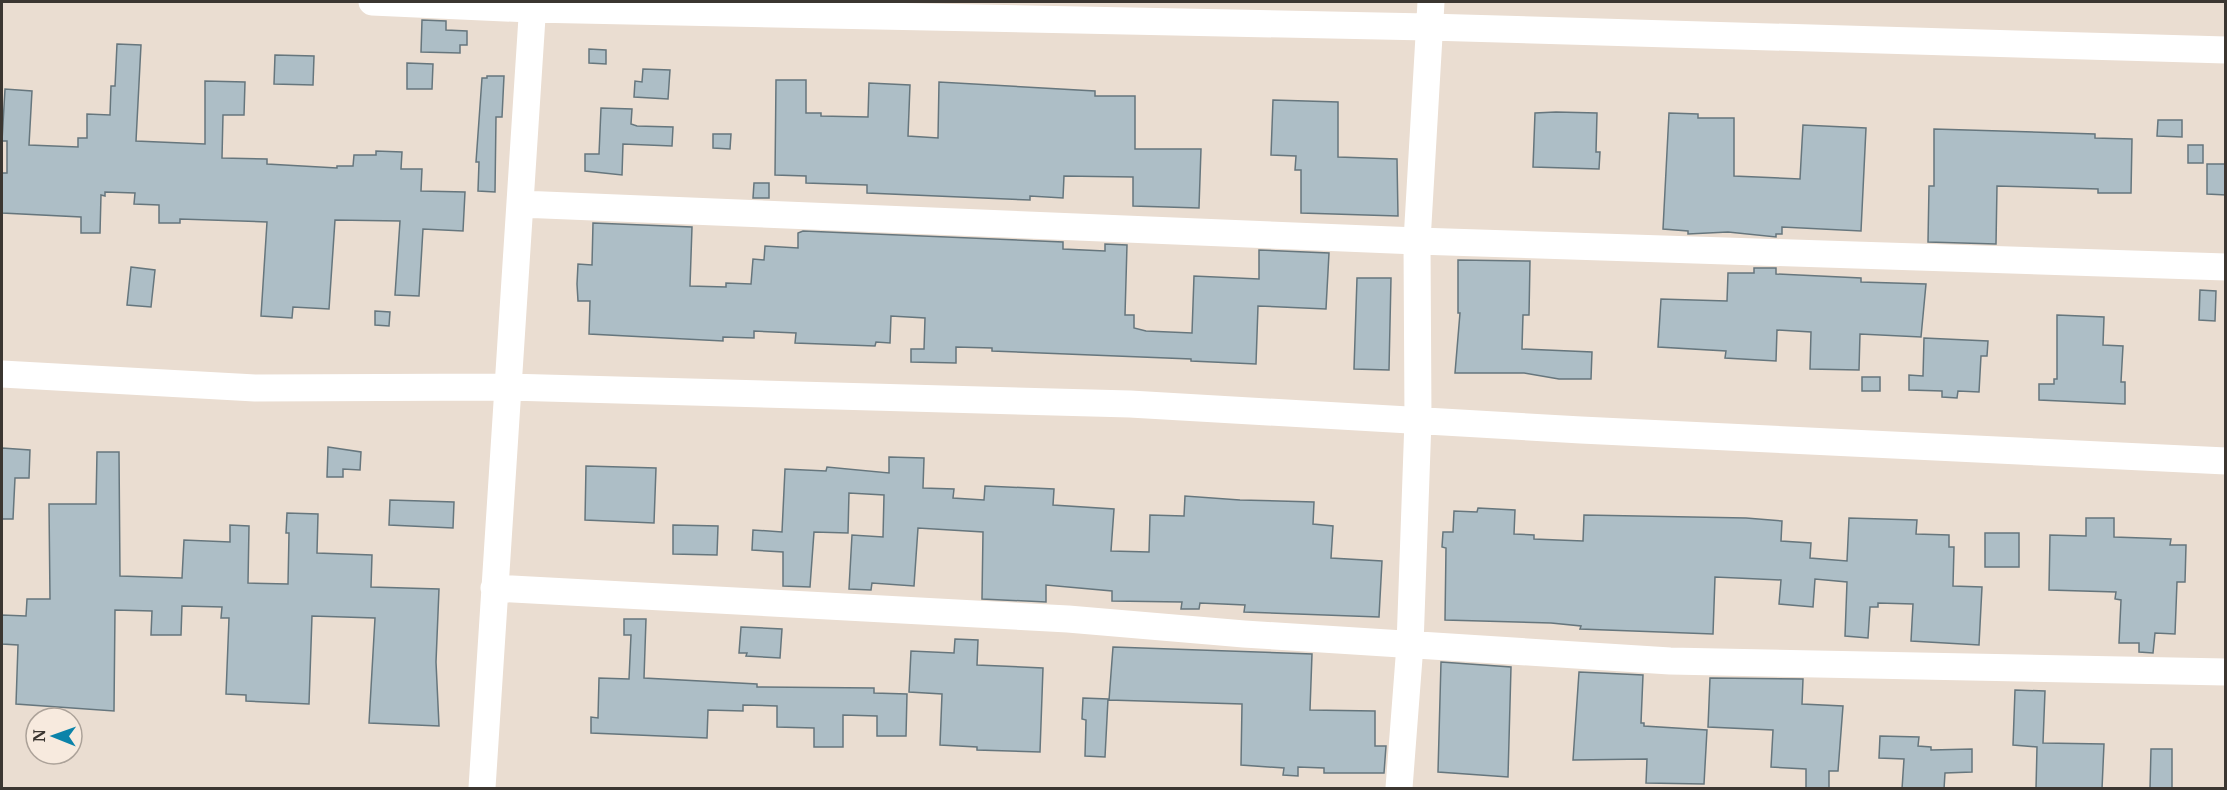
<svg xmlns="http://www.w3.org/2000/svg" width="2227" height="790" font-family="Merriweather,serif">
  <rect width="100%" height="100%" fill="#eaddd1"/>
  <path fill="#adbec6" stroke="#66767d" stroke-width="1.5" d="M422,20L446,21V30L467,31V45H460V53L421,52Z
    M117,44L141,45L136,141L205,144V81L245,82L244,115H223L222,158L267,159V164L337,168V166H353L354,155H376V151L402,152L401,169H422L421,191L465,192L463,231L423,229L419,296L395,295L400,221L335,220L329,309L293,307L292,318L261,316L267,222L180,219V223H159V205L134,204L135,193L105,192V196L101,195L100,233H81V217L2,213V173H7V141H2L5,89L32,91L29,145L78,147V138H87V114L110,115L111,86H115Z
    M589,49L606,50V64L589,63Z
    M275,55L314,56L313,85L274,84Z
    M407,63L433,64L432,89H407Z
    M643,69L670,70L668,99L634,97L635,81L642,82Z
    M487,76H504L502,117H496L495,192L478,191L479,162H476L482,78H487Z
    M776,80H806V113H821V116L868,117L869,83L910,85L908,136L938,138L939,82L1095,91V96H1135V149H1201L1199,208L1133,206V177L1064,176L1063,198L1030,196V200L867,193V185L806,183V176L775,175Z
    M1273,100L1338,102V157L1397,159L1398,216L1301,213V170H1295L1296,156L1271,155Z
    M601,108L632,109L631,124L637,126L673,127L672,146L623,144L622,175L585,171V154H599Z
    M1556,112L1597,113L1596,152H1600L1599,169L1533,167L1535,113Z
    M1669,113L1698,114V118H1734V176L1800,179L1803,125L1866,128L1861,231L1782,227V234H1776V237L1728,232L1688,234V231L1663,229Z
    M2158,120H2182V137L2157,136Z
    M1934,129L2095,134V138L2132,139L2131,193H2098V189L1997,186L1996,244L1928,242L1929,186H1934Z
    M713,134H731L730,149L713,148Z
    M2188,145H2203V163H2188Z
    M2207,164H2226V195L2207,194Z
    M754,183H769V198H753Z
    M593,223L692,227L690,286L726,287V283L751,284L753,259L764,260L765,246L798,248V233L803,231L1063,242V249L1105,251V244L1127,245L1125,315H1134V328L1146,331L1192,333L1194,276L1259,279V250L1329,253L1326,309L1258,306L1256,364L1191,361V359L992,351V348L956,347V363L911,362V349H924L925,318L891,316L890,343L876,342L875,346L795,343L796,333L754,331V338L723,337V341L589,334L590,301H578L577,284L578,264L592,265Z
    M1458,260L1530,261L1529,315H1523L1522,349L1592,352L1591,379H1559L1524,373H1455L1460,313H1458Z
    M131,267L155,270L151,307L127,305Z
    M1754,268H1776V274L1861,278V282L1926,284L1921,337L1860,334L1859,370L1810,369L1811,332L1777,330L1776,361L1725,358L1726,351L1658,347L1661,299L1727,301L1728,273H1754Z
    M1357,278H1391L1389,370L1354,369Z
    M2200,290L2216,291L2215,321L2199,320Z
    M375,311L390,312L389,326L375,325Z
    M2057,315L2104,317L2103,345L2123,346L2121,382H2125V404L2039,400V384H2054V379H2057Z
    M1924,338L1988,341L1987,356H1981L1979,392L1958,391L1957,398L1942,397V391L1909,390V375L1923,376Z
    M1862,377H1880V391H1862Z
    M328,447L361,452L360,470L343,469V477H327Z
    M2,448L30,450L29,478H15L13,519H2Z
    M97,452H119L120,576L182,578L184,540L230,542V525L249,526L248,583L288,584L289,533H286L287,513L318,514L317,553L372,555L371,587L439,589L436,662L439,726L369,723L375,618L312,616L309,704L246,701V695L226,694L229,618H221L222,607L182,606L181,635H151L152,611L115,610L114,711L16,704L18,645L2,644V615L26,616L27,599H50L49,504H96Z
    M889,457L924,458L923,488L954,489L953,498L984,500L985,486L1054,489L1053,505L1114,509L1111,551L1149,552L1150,515L1184,516L1185,496L1240,500L1314,502L1313,524L1333,526L1331,558L1382,561L1379,617L1244,612L1245,605L1200,603L1199,609H1181L1182,602L1112,601V591L1046,585V602L982,599L983,532L918,528L914,586L872,583L871,590L849,589L852,535L883,537L884,495L849,493L848,533L814,532L810,587L783,586V552L752,550L753,530L782,532L785,469L826,471L827,467L889,473Z
    M586,466L656,468L654,523L585,520Z
    M390,500L454,502L453,528L389,525Z
    M1478,508L1515,510L1514,534L1534,535V539L1583,541L1584,515L1746,518L1782,521L1781,541L1811,543L1810,558L1847,561L1849,518L1917,520L1916,534L1949,535V547H1954L1953,586L1982,587L1979,645L1911,641L1913,604L1878,603V607H1870L1868,638L1845,636L1847,582L1815,579L1813,607L1779,604L1781,580L1715,577L1713,634L1580,629L1581,626L1551,623L1445,620L1446,548L1442,547L1443,532H1453L1454,511L1477,512Z
    M2086,518H2114V537L2171,539L2170,545H2186L2185,582H2177L2175,634L2155,633L2153,653L2139,652V643H2119L2121,600L2115,599L2116,592L2049,590L2050,535L2086,536Z
    M673,525L718,526L717,555L673,554Z
    M1985,533H2019V567H1985Z
    M624,619H646L644,678L757,684V687L874,688V693L907,694L906,736H877V716L843,715V747H814V728L777,727V706L743,705V711L708,710L707,738L591,733V717L598,718L599,678L629,679L631,635H624Z
    M741,627L782,629L780,658L746,656L747,653H739Z
    M955,639L978,640L977,665L1043,668L1040,752L977,750V747L940,745L942,694L909,692L911,651L954,653Z
    M1113,647L1312,654L1310,710L1375,711V746H1386L1384,773H1324V768L1298,767V776L1283,775L1284,768L1241,765L1242,704L1109,700Z
    M1441,662L1511,667L1508,777L1438,772Z
    M1579,672L1643,675L1641,723H1644V726L1707,730L1704,784L1646,783L1647,759L1573,760Z
    M1710,678L1803,679L1802,704L1843,706L1838,771H1829V789H1806V769L1771,767L1773,730L1708,727Z
    M2015,690L2045,691L2043,743L2104,744L2102,789H2036L2037,747L2013,745Z
    M1083,698L1108,699L1105,757L1085,756L1086,720L1082,719Z
    M1880,736L1919,737L1918,746L1931,747V750L1972,749V772L1945,773L1944,789H1902L1904,759L1879,758Z
    M2151,749H2172V789H2150Z"/>
  <g fill="none" stroke-linecap="round" stroke-linejoin="round">
    <path stroke="#fff" stroke-width="27" d="M372,2L530,9L1428,27L2226,50
      M520,204L1417,241L2226,267
      M2,374L255,388L507,387L1130,404L1581,430L2226,461
      M494,588L1068,619L1244,634L1670,661L2226,672
      M482,788L533,2
      M1399,788L1410,645L1418,420L1417,241L1431,2"/>
  </g>
  <rect width="2227" height="790" fill="none" stroke="#3b3631" stroke-width="6"/>
  <g transform="translate(54 736) rotate(271)"><circle r="28" fill="#f7eade" stroke="#aca299" stroke-width="1.5"/>
  <path d="M0-4.5L10 22L0 15L-10 22Z" fill="#0b83a9"/>
  <text y="-9" font-size="16" font-weight="bold" text-anchor="middle" fill="#3b3631">N</text>
  </g>
</svg>
